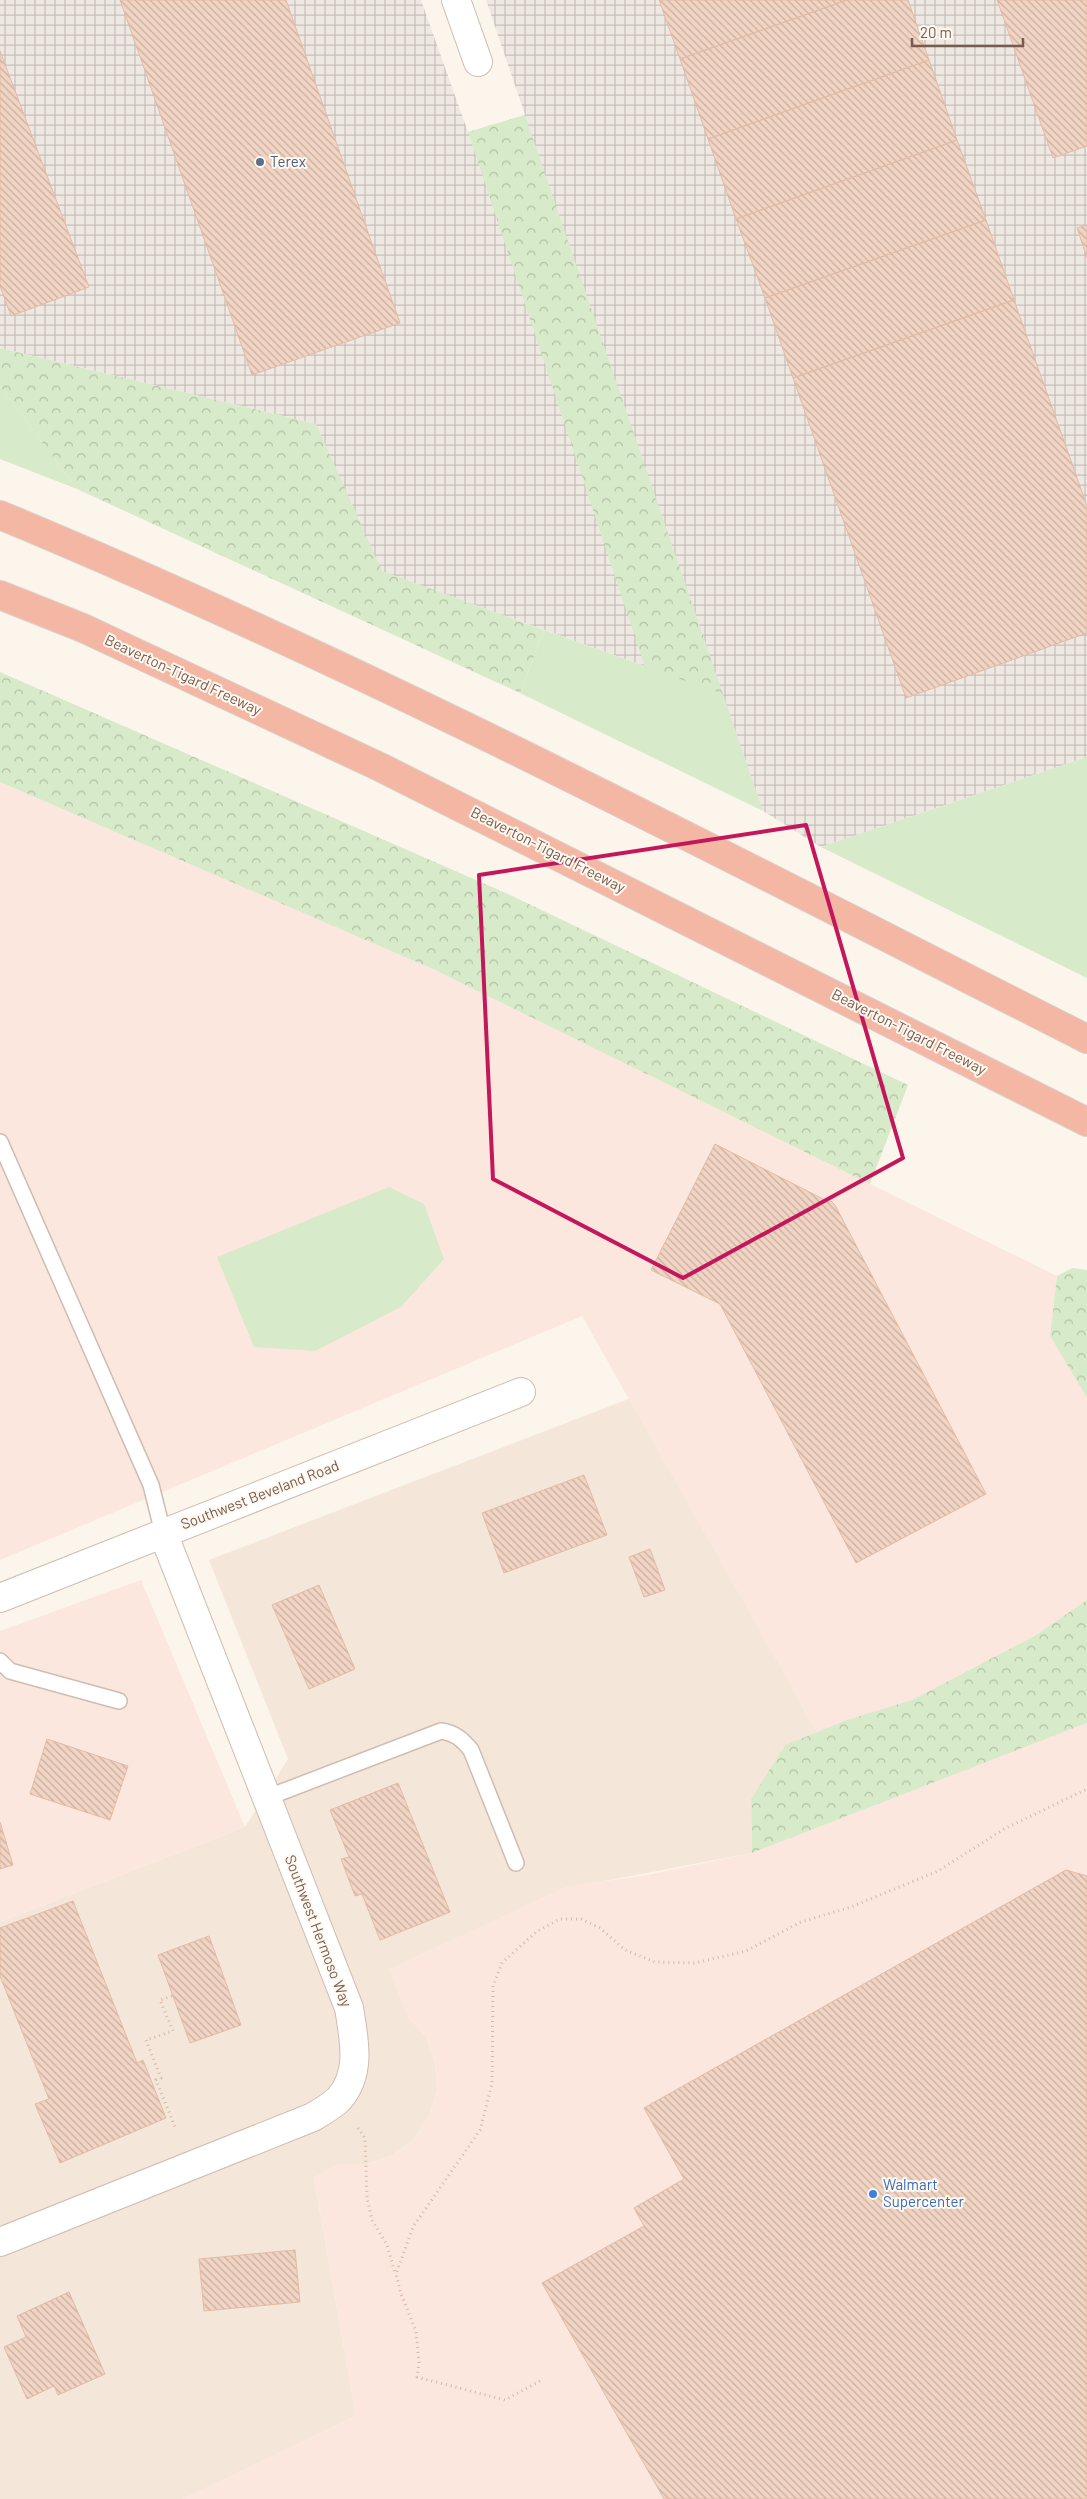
<svg xmlns="http://www.w3.org/2000/svg" width="1087" height="2499" font-family="Barlow,sans-serif">
  <defs>
    <pattern id="industrial-grid" width="8" height="8" patternUnits="userSpaceOnUse" patternTransform="scale(1.25)"><rect width="8" height="8" fill="#eee8e3"/><path d="M0 4h8M4 0v8" fill="none" stroke="#c6bfba"/></pattern>
    <pattern id="forest-crowns" width="20" height="18" patternUnits="userSpaceOnUse" patternTransform="scale(1.25)"><rect width="20" height="18" fill="#d7eac9"/><path d="M2 6a3 3 0 1 1 6 0M12 15a3 3 0 1 1 6 0" fill="none" stroke="#b3c1a5"/></pattern>
    <pattern id="building-back-hatch" width="6" height="6" patternUnits="userSpaceOnUse" patternTransform="scale(1.25)"><rect width="6" height="6" fill="#f1d4c3"/><path d="M-1 5l2 2M0 0l6 6M5-1l2 2" fill="none" stroke="#c8afa1"/></pattern>
  </defs>
  <rect width="100%" height="100%" fill="#fcf5eb"/>
  <path fill="#f4e7d9" d="M631,1398L817,1732L785,1745L751,1799L752,1853L599,1882L408,2017L426,2037L435,2062L437,2090L429,2116L414,2139L393,2155L367,2164H340L314,2178L356,2416L183,2499H0V1922L245,1827L288,1759L209,1560Z"/>
  <path fill="#fce7df" d="M0,782L435,970L1057,1276L1050,1336L1087,1398V1600L1036,1635L912,1700L817,1732L582,1316L0,1560Z
    M141,1580L245,1827L0,1922V1631Z
    M1087,1723V2499H183L356,2416L314,2177L340,2164H367L393,2155L414,2139L429,2116L437,2090L435,2062L426,2037L408,2017L389,1969L568,1886L642,1876L752,1853Z"/>
  <path fill="url(#industrial-grid)" d="M0,0H421L468,132L525,115L486,0H1087V757L821,847L763,811L722,694L381,571L316,424L0,348Z"/>
  <path fill="#d7eac9" d="M0,386L77,489L0,459Z
    M544,630L723,694L763,811L520,693Z
    M1087,757V978L821,847Z
    M389,1187L424,1204L444,1259L401,1307L315,1351L254,1347L217,1257Z"/>
  <path fill="url(#forest-crowns)" d="M525,115L723,694L645,667L468,132Z
    M0,348L316,424L382,571L544,630L520,693L77,489L0,386Z
    M0,672L508,894L908,1085L870,1184L435,970L0,782Z
    M1072,1268L1087,1270V1398L1050,1336L1057,1276Z
    M1087,1600V1723L752,1853L751,1799L785,1745L847,1720L912,1700L1036,1635Z"/>
  <path fill="url(#building-back-hatch)" stroke="#e3bba4" d="M120,0H286L400,323L252,375Z
    M659,0H847L680,59Z
    M847,0H908L929,60L708,139L680,59Z
    M997,0H1087V146L1053,158Z
    M0,51L89,287L11,316L0,286Z
    M929,60L957,140L736,219L708,139Z
    M957,140L986,220L765,298L736,219Z
    M986,220L1014,300L793,378L765,298Z
    M1087,225V258L1077,228Z
    M1014,300L1087,506V633L906,698L793,378Z
    M715,1144L829,1202L831,1201L835,1205L986,1494L856,1563L720,1304L651,1270Z
    M584,1475L607,1535L504,1573L482,1513Z
    M650,1549L665,1590L644,1597L629,1557Z
    M319,1585L355,1669L309,1689L272,1605Z
    M47,1739L128,1766L110,1820L30,1794Z
    M398,1783L450,1912L380,1940L362,1894L355,1896L341,1859L349,1857L330,1810Z
    M0,1822L13,1865L0,1869Z
    M1066,1870L1087,1876V2499H664L542,2283L644,2226L634,2208L684,2179L644,2108Z
    M73,1901L137,2063L143,2060L166,2118L60,2163L35,2104L49,2099L0,1976V1928Z
    M209,1936L241,2025L190,2043L158,1955Z
    M295,2250L300,2302L204,2311L199,2259Z
    M69,2292L105,2374L58,2395L54,2386L27,2399L4,2347L26,2337L17,2316Z"/>
  <g fill="none" stroke-linecap="round" stroke-linejoin="round">
    <g stroke="#cebdb0" stroke-width="18">
      <path id="service" d="M0,1142L151,1485L163,1533
        M0,1661L10,1671L119,1701
        M266,1798L441,1731C455,1733 462,1739 471,1750L516,1863"/>
    </g>
    <g stroke="#cebdb0" stroke-width="30">
      <path id="minor" d="M456,0L478,62
        M0,1598L521,1392
        M0,2242L313,2117C321,2112 332,2106 339,2099C362,2073 354,2039 349,2008L163,1533"/>
    </g>
    <g stroke="#d9d1cd" stroke-width="30">
      <path id="motorway" d="M0,515C371,669 729,858 1087,1039
        M0,595L83,628L380,767L1087,1122"/>
    </g>
    <path stroke="#d7b7a5" stroke-width="3" stroke-dasharray="1 4" stroke-linecap="butt" d="M172,1996L160,2000L173,2031L146,2040L161,2078L156,2080L175,2127
      M358,2128L365,2138L367,2198L372,2220L387,2245L395,2273
      M540,2381L505,2400L417,2377L419,2363L416,2331L401,2294L396,2274L413,2227L480,2130L492,2084L493,1986L502,1963L536,1932L560,1919H581L600,1928L625,1950L655,1962L695,1963L746,1951L801,1922L851,1907L938,1871L1004,1829L1087,1789"/>
    <use href="#service" stroke="#fff" stroke-width="15"/>
    <use href="#minor" stroke="#fff" stroke-width="28"/>
    <use href="#motorway" stroke="#f4b7a4" stroke-width="28"/>
  </g>
  <path fill="none" stroke="#c2185b" stroke-width="4" stroke-linejoin="round" d="M806,825L903,1158L683,1278L493,1179L479,875Z"/>
  <circle fill="#5c6f8a" stroke="#fff9f1" stroke-width="2" cx="260" cy="162" r="5"/>
  <circle fill="#3f7fe0" stroke="#fff9f1" stroke-width="2" cx="873" cy="2194" r="5"/>
  <g text-anchor="middle" stroke-width="4" stroke-linejoin="round" paint-order="stroke">
    <g font-size="15" fill="#4e5e75" stroke="#fff9f1" text-anchor="start">
      <text x="270" y="167">Terex</text>
    </g>
    <g font-size="15" fill="#775c4e" stroke="#fff9f1">
      <text transform="translate(183 675) rotate(25)" y="5">Beaverton-Tigard Freeway</text>
      <text transform="translate(548 850) rotate(27)" y="5">Beaverton-Tigard Freeway</text>
      <text transform="translate(909 1032) rotate(27)" y="5">Beaverton-Tigard Freeway</text>
      <text transform="translate(260 1495) rotate(-21)" y="5">Southwest Beveland Road</text>
      <text transform="translate(318 1931) rotate(69)" y="5">Southwest Hermoso Way</text>
    </g>
    <g font-size="15" fill="#366cbe" stroke="#fff9f1" text-anchor="start">
      <text x="883" y="2190">Walmart<tspan x="883" dy="17">Supercenter</tspan></text>
    </g>
  </g>
  <path d="M912 38v8h111v-8" fill="none" stroke="#775c4e" stroke-width="2.5"/>
  <text x="920" y="38" font-size="15" fill="#775c4e" stroke="#fff9f1" stroke-width="4" paint-order="stroke">20 m</text>
</svg>
